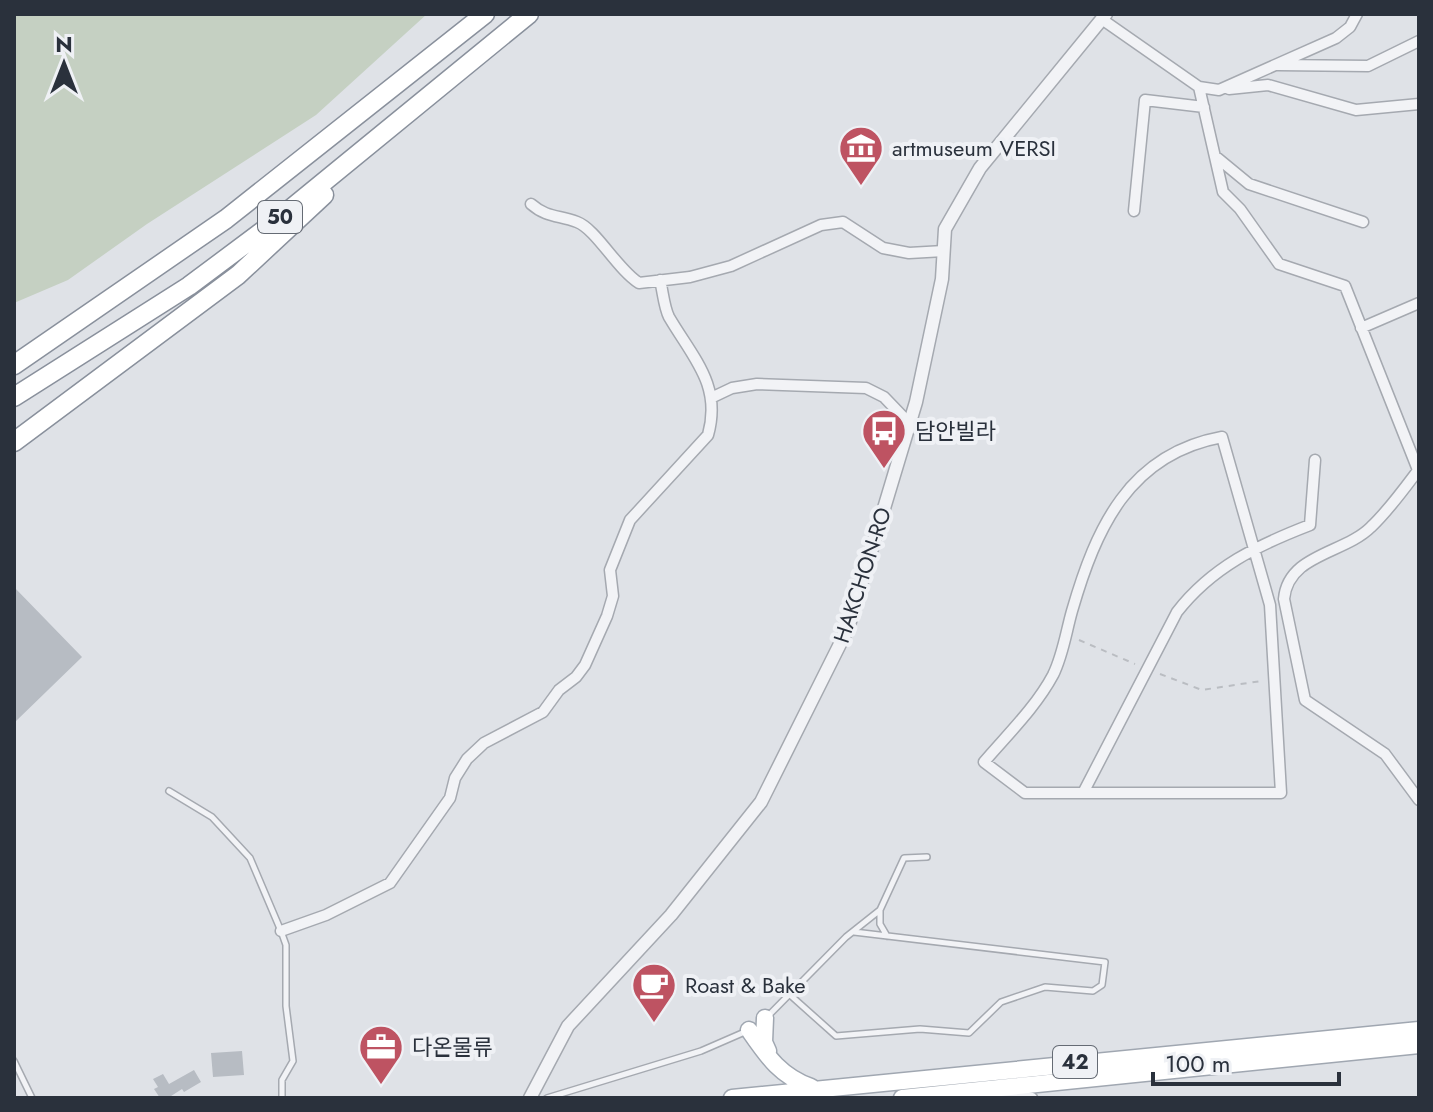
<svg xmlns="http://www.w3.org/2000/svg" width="1433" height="1112" font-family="Jost,'Noto Sans KR',sans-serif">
  <rect width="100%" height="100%" fill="#dfe2e7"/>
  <path fill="#c5d0c2" d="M14,14H427L316,115L147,224L68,280L14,303Z"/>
  <path fill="#b7bcc3" d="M14,587L82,657L14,723Z
    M242,1051L244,1075L213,1077L211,1053Z
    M194,1070L201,1082L184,1092L182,1089L168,1098H160L154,1089L158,1087L153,1079L163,1074L169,1084Z"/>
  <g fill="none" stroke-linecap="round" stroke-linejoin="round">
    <g stroke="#a5a9b0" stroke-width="8">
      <path id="service" d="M169,791L212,817L250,858L281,931L286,945V1006L293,1061L282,1080V1098
        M880,910V924L887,936
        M789,994L836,1036L920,1029L969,1033L1001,1002L1045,987L1093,991L1102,985L1105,962L854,932
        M768,1016L846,937L880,910L904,858L927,857
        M14,1061L32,1098
        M547,1098L701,1051L747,1031"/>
    </g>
    <g stroke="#a5a9b0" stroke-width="13">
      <path id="minor" d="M1103,20L1199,87L1219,90L1336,38L1350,27L1357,14
        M1279,65L1368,66L1419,41
        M1199,87L1223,192L1240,209L1279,264L1345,286L1418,470
        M1229,89L1268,85L1356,110L1419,104
        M1215,156L1249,184L1363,222
        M531,204C547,218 559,215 577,222C596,229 617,269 639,283L690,277L731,266L821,225L843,222L883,248L909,253L944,251
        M1134,211L1145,100L1204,107
        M1361,328L1419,303
        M713,397L732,388L757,384L866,388L884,397L909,423
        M1222,437L1270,605L1281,793H1025L984,762C1007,735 1036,707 1053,675C1063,655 1066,632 1072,611C1096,528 1129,454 1222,437Z
        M1419,469C1404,489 1389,510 1371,527C1344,554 1288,554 1284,599L1305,700L1385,754L1419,800
        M1083,793L1177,612C1212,567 1258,545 1310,525L1315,460
        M281,931L326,915L390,883L450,798L455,778L467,759L484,743L543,712L559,690L576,677L585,665L607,616L613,596L610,570L630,520L708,435C722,385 693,358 669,317C664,307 663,292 660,280
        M1001,1092L1032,1098"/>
    </g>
    <g stroke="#a5a9b0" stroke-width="15">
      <path id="tertiary" d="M530,1098L568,1026L671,915L761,802L848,628L916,402L942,279L945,229L980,168L1106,14"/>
    </g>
    <g stroke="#a0a7b1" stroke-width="19">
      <path id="primary" d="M765,1018L764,1042L768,1051
        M749,1030C767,1056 780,1076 811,1087
        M732,1098L1419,1030
        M902,1098L1419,1045"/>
    </g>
    <g stroke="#89909c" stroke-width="21">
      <path id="motorway" d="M14,365L226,219L485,14
        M14,397L189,286L276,221L529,14
        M14,442L238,275L324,195"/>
    </g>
    <path stroke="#babdc2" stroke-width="2" stroke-dasharray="6 6" stroke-linecap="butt" d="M1079,640L1135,664
      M1160,674L1202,690L1261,681"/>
    <use href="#service" stroke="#f2f3f6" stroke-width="5"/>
    <use href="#minor" stroke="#f2f3f6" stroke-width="10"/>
    <use href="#tertiary" stroke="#f2f3f6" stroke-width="12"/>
    <use href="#primary" stroke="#fff" stroke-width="16"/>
    <use href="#motorway" stroke="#fff" stroke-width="18"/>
  </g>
  <defs>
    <g id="museum-pin" transform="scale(2.3)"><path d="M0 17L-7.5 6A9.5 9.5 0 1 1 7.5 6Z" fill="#be5362" stroke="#eff1f5"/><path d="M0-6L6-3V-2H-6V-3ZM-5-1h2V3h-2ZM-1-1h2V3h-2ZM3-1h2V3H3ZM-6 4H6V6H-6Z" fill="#fff"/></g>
    <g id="bus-pin" transform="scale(2.3)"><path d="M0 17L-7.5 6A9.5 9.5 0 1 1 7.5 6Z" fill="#be5362" stroke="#eff1f5"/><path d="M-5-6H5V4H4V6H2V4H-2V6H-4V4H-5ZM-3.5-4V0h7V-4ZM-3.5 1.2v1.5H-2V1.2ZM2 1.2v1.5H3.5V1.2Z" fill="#fff"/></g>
    <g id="cafe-pin" transform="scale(2.3)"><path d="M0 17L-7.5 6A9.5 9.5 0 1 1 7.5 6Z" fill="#be5362" stroke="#eff1f5"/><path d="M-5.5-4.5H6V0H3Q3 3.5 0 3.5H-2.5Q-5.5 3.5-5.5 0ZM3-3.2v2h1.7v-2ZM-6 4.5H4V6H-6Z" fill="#fff"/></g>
    <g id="office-pin" transform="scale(2.3)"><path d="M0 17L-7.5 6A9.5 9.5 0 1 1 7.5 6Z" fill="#be5362" stroke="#eff1f5"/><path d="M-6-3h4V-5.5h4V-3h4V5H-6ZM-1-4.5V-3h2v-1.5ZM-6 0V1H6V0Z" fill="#fff"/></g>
  </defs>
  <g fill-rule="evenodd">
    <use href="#museum-pin" x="861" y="148"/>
    <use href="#bus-pin" x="884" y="431"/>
    <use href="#cafe-pin" x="654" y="985"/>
    <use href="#office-pin" x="381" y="1047"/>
  </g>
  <g text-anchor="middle" stroke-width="8" stroke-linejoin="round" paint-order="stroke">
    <g fill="#eff1f5" stroke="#656b74" stroke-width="2">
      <rect x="258" y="201" width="44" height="32" rx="6"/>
      <rect x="1053" y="1046" width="44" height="32" rx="6"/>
    </g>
    <g font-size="20" font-weight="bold" fill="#2a313c">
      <text x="280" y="224">50</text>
      <text x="1075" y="1069">42</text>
    </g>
    <g font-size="22" fill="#2a313c" stroke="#eff1f5" text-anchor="start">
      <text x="892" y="156">artmuseum VERSI</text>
      <text x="915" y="439">담안빌라</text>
      <text x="685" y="993">Roast &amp; Bake</text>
      <text x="412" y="1055">다온물류</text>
    </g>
    <g font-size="22" fill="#2a313c" stroke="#eff1f5">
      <text transform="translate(862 575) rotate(-72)" y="8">HAKCHON-RO</text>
    </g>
  </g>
  <rect width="1433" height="1112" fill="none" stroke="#2a313c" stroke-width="32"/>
  <g transform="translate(64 64)" stroke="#eff1f5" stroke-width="6" paint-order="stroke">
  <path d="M0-6L14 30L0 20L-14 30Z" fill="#2a313c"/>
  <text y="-12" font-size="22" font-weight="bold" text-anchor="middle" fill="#2a313c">N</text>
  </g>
  <path d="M1153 1072v12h186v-12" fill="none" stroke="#2a313c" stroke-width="4"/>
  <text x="1165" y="1072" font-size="24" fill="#2a313c" stroke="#eff1f5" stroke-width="6" paint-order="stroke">100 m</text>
</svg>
